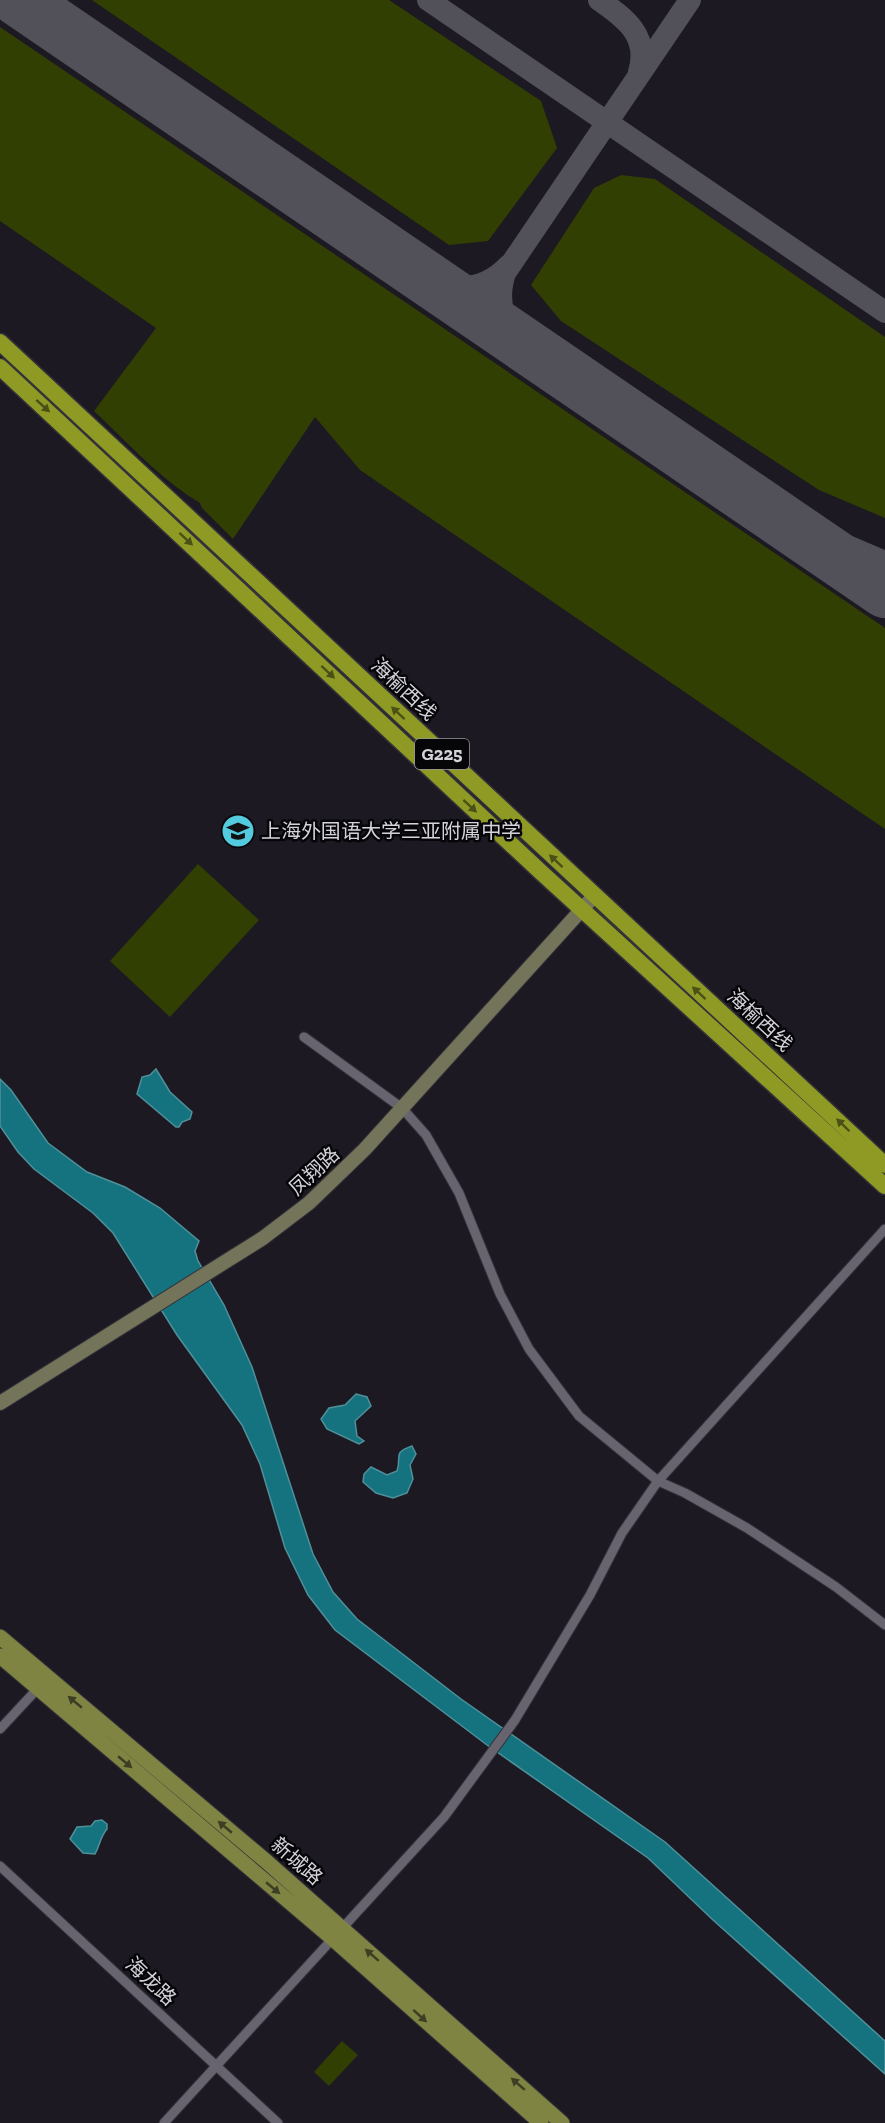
<svg xmlns="http://www.w3.org/2000/svg" width="885" height="2123" font-family="'Zilla Slab','Noto Sans SC',serif">
  <rect width="100%" height="100%" fill="#1c1923"/>
  <path fill="#323f02" d="M92,0H389L541,101L557,148L488,241L449,245Z
    M0,27L885,628V829L360,470L315,417L233,539L202,508L200,503C160,479 128,443 94,411L156,328L0,221Z
    M621,175L655,179L885,337V518L819,490L561,321L531,285L594,188Z
    M198,864L259,920L170,1017L110,961Z
    M342,2041L358,2055L329,2086L314,2072Z"/>
  <path fill="#15737f" stroke="#4f909a" stroke-width="1.5" d="M156,1069L170,1092L192,1112L190,1119L182,1122L179,1127H176L137,1094L142,1077L150,1075Z
    M0,1079L11,1090L48,1143L87,1172L125,1187L160,1208L199,1241L195,1251L198,1261L224,1305L252,1367L313,1554L333,1592L357,1619L461,1699L665,1842L885,2041V2074L713,1920L648,1858L487,1745L335,1630L308,1595L285,1548L260,1464L242,1425L177,1335L113,1233L93,1213L34,1169L18,1152L0,1126Z
    M356,1394L367,1397L371,1406L355,1421L357,1436L364,1441L359,1444L327,1429L321,1419L329,1408L345,1405Z
    M412,1446L416,1454L410,1465L413,1479L407,1493L393,1498L376,1493L363,1482L364,1474L371,1467L387,1475L397,1471C402,1456 392,1453 412,1446Z
    M102,1820L107,1824V1829C100,1837 100,1845 95,1854L83,1853L70,1839L77,1827L91,1826L95,1821Z"/>
  <g fill="none" stroke-linecap="round" stroke-linejoin="round">
    <path stroke="#525058" stroke-width="22" d="M20,0L30,8
      M428,0L885,312
      M599,0C625,18 650,36 639,72
      M425,277C455,293 485,290 509,265
      M530,348C505,329 495,303 505,273L690,0
      M742,493L815,532L885,562"/>
    <path stroke="#525058" stroke-width="54" d="M19,0L885,591"/>
    <g stroke="#343239" stroke-width="11">
      <path id="street" d="M304,1037L402,1108L426,1135L459,1193L500,1294L529,1349L579,1416L658,1481L685,1493L747,1528L836,1587L885,1625
        M0,1729L40,1686
        M0,1866L278,2123
        M164,2123L444,1817L515,1720L590,1595L622,1533L658,1481L885,1229"/>
    </g>
    <g stroke="#343239" stroke-width="16">
      <path id="secondary" d="M0,1403L263,1238L309,1203L365,1149L594,896"/>
    </g>
    <g stroke="#343239" stroke-width="17">
      <path id="primary" d="M0,1637L267,1862L562,2123
        M0,1656L332,1938L541,2123"/>
    </g>
    <g stroke="#343239" stroke-width="19">
      <path id="highway" d="M0,342L885,1165
        M0,367L543,874L885,1186"/>
    </g>
    <use href="#street" stroke="#676470" stroke-width="9"/>
    <use href="#secondary" stroke="#737459" stroke-width="14"/>
    <use href="#primary" stroke="#7f8442" stroke-width="15"/>
    <use href="#highway" stroke="#8f9a24" stroke-width="16"/>
  </g>
  <defs><path id="oneway-solid" d="M-6-.8H1V-3.2L6.5 0L1 3.2V.8H-6Z" transform="scale(1.5)"/></defs>
  <g fill="#4a5016">
    <use href="#oneway-solid" transform="translate(43 406) rotate(42)"/>
    <use href="#oneway-solid" transform="translate(186 539) rotate(43)"/>
    <use href="#oneway-solid" transform="translate(328 672) rotate(43)"/>
    <use href="#oneway-solid" transform="translate(398 713) rotate(-137)"/>
    <use href="#oneway-solid" transform="translate(470 806) rotate(43)"/>
    <use href="#oneway-solid" transform="translate(556 861) rotate(-137)"/>
    <use href="#oneway-solid" transform="translate(699 993) rotate(-137)"/>
    <use href="#oneway-solid" transform="translate(843 1125) rotate(-136)"/>
  </g>
  <g fill="#3c3f23">
    <use href="#oneway-solid" transform="translate(75 1702) rotate(-140)"/>
    <use href="#oneway-solid" transform="translate(125 1762) rotate(40)"/>
    <use href="#oneway-solid" transform="translate(225 1827) rotate(-140)"/>
    <use href="#oneway-solid" transform="translate(273 1888) rotate(40)"/>
    <use href="#oneway-solid" transform="translate(372 1955) rotate(-139)"/>
    <use href="#oneway-solid" transform="translate(420 2016) rotate(42)"/>
    <use href="#oneway-solid" transform="translate(518 2084) rotate(-139)"/>
  </g>
  <defs>
    <g id="school-disc" transform="scale(1.725)"><circle r="9.5" fill="#54cade" stroke="#060609"/><path d="M0-5L7-2L0 1L-7-2ZM-4 1L0 2.5L4 1V4Q0 6-4 4Z" fill="#111"/></g>
  </defs>
  <g fill-rule="evenodd">
    <use href="#school-disc" x="238" y="831"/>
  </g>
  <g text-anchor="middle" stroke-width="5" stroke-linejoin="round" paint-order="stroke">
    <rect fill="#060609" stroke="#97969b" stroke-width="1.5" x="415" y="739" width="54" height="30" rx="4.5"/>
    <g font-size="18" font-weight="bold" fill="#d5d3da">
      <text x="442" y="760">G225</text>
    </g>
    <g font-size="20" fill="#d5d3da" stroke="#060609">
      <text transform="translate(404 689) rotate(43)" y="7">海榆西线</text>
      <text transform="translate(760 1020) rotate(43)" y="7">海榆西线</text>
      <text transform="translate(314 1171) rotate(-43)" y="7">凤翔路</text>
      <text transform="translate(297 1861) rotate(41)" y="7">新城路</text>
      <text transform="translate(151 1981) rotate(43)" y="7">海龙路</text>
    </g>
    <g font-size="20" fill="#d5d3da" stroke="#060609" text-anchor="start">
      <text x="261" y="838">上海外国语大学三亚附属中学</text>
    </g>
  </g>
</svg>
